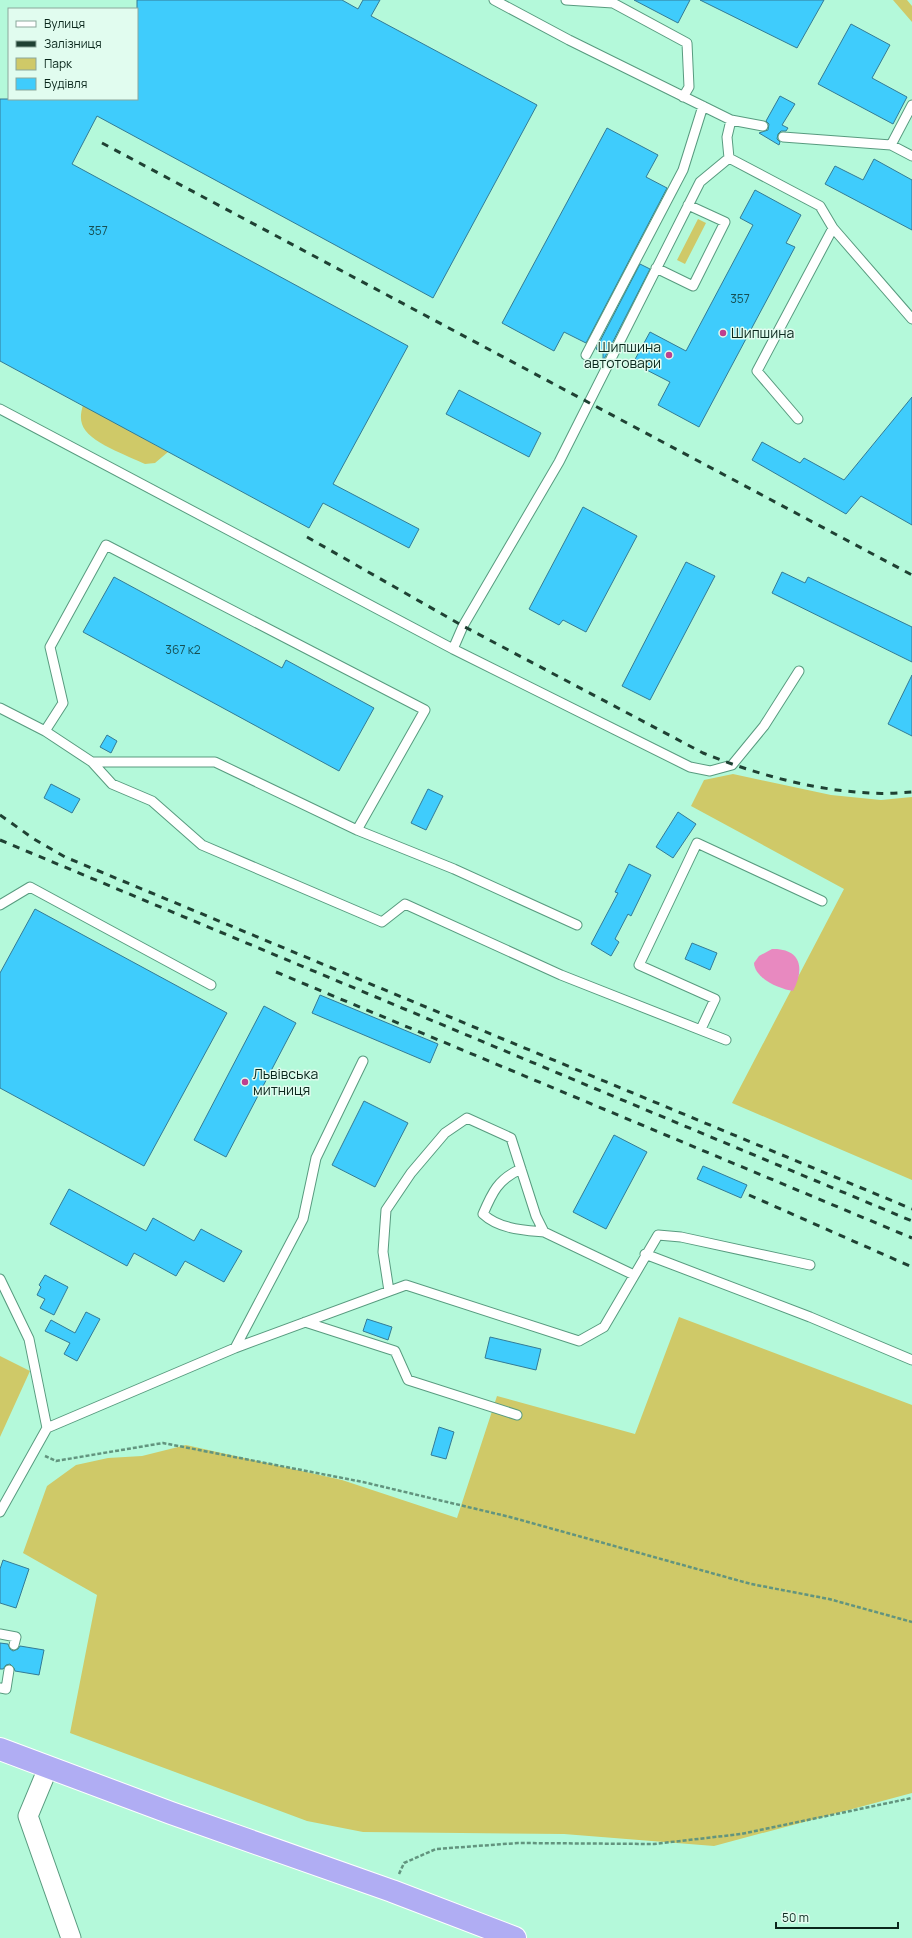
<svg xmlns="http://www.w3.org/2000/svg" width="912" height="1938" font-family="Manrope,sans-serif">
  <rect width="100%" height="100%" fill="#b4f9da"/>
  <path fill="#cfc968" d="M893,0H907L912,6V22Z
    M698,219L706,223L685,264L677,260Z
    M83,405L168,452L155,463L145,464C129,456 87,442 82,424C80,418 81,412 83,405Z
    M733,774L831,795L881,800L912,797V1180L732,1103L844,889L691,806L704,780Z
    M679,1317L912,1405V1793L714,1846L564,1834L363,1832L307,1821L70,1733L97,1595L23,1553L47,1486L76,1465L108,1458L142,1456L186,1445L342,1480L457,1518L497,1396L635,1434Z
    M0,1356L30,1371L0,1437Z"/>
  <path fill="#e889c0" d="M772,949C801,948 805,969 793,991C780,989 755,979 754,963L759,956Z"/>
  <path fill="#3fccfc" stroke="#347b95" d="M137,0H342L358,9L363,0H380L371,16L537,105L433,298L97,116L72,164L408,346L333,484L419,529L409,548L323,503L309,528L0,361V99H137Z
    M634,0H690L678,23Z
    M700,0H824L797,48Z
    M851,24L890,45L872,78L907,97L893,124L818,84Z
    M780,96L795,104L782,125L788,128L786,131H781L778,134L777,139L780,142L779,145L759,133L768,130L769,124L766,121Z
    M607,128L658,155L646,177L667,188L586,343L564,332L554,351L502,323Z
    M874,159L912,180V230L825,184L835,166L863,180Z
    M755,190L801,215L786,243L795,247L699,427L658,405L670,382L633,363L650,332L686,351L753,225L740,218Z
    M640,264L650,269L603,361V352L596,349Z
    M459,390L541,433L529,457L446,414Z
    M912,397V525L861,496L846,514L752,460L762,442L800,463L804,458L844,480Z
    M583,507L637,536L586,632L563,620L559,625L529,609Z
    M686,562L715,576L650,700L622,686Z
    M782,572L805,583L808,577L912,627V662L772,593Z
    M114,577L282,668L286,660L374,708L339,771L83,632Z
    M912,675V736L888,724Z
    M107,735L117,741L111,753L100,747Z
    M51,784L80,799L72,813L44,798Z
    M428,789L443,796L426,830L411,823Z
    M678,812L696,824L673,858L656,847Z
    M629,864L651,875L631,916L628,914L615,939L619,942L611,956L591,944L618,893L615,892Z
    M35,909L227,1013L144,1166L0,1088V973Z
    M692,943L717,953L710,970L685,959Z
    M320,995L438,1044L430,1063L312,1013Z
    M264,1006L296,1023L226,1157L194,1140Z
    M364,1101L408,1123L375,1187L332,1165Z
    M614,1135L647,1152L606,1229L573,1212Z
    M703,1166L747,1185L741,1198L697,1179Z
    M69,1189L146,1231L153,1218L194,1241L201,1229L242,1251L224,1282L185,1261L176,1276L134,1253L127,1266L50,1224Z
    M45,1275L68,1287L54,1315L40,1308L45,1299L37,1295L41,1287L39,1285Z
    M86,1312L100,1319L77,1361L64,1354L70,1343L45,1331L51,1320L75,1333Z
    M367,1319L392,1327L388,1340L363,1331Z
    M490,1337L541,1349L536,1370L485,1358Z
    M439,1427L454,1432L446,1459L431,1455Z
    M3,1560L29,1569L16,1608L0,1603V1569Z
    M0,1643L8,1644L10,1649L13,1651L18,1649L20,1646L44,1650L39,1675L15,1671L14,1668L10,1664L6,1665L3,1669H0Z"/>
  <g fill="none" stroke-linecap="round" stroke-linejoin="round">
    <g stroke="#589b7f" stroke-width="11">
      <path id="lane" d="M494,0L569,40L731,120L763,126
        M566,0L613,3L687,43L689,87L683,97
        M783,137L891,145L912,156
        M891,145L912,105
        M729,158L820,206L833,228L912,319
        M729,158L727,137L731,120
        M656,268L693,286L725,222L688,205
        M586,355L683,170L703,106
        M0,409L453,649L690,767L710,771L732,765L764,726L799,671
        M798,419L757,371L833,228
        M453,649L463,626L559,462L700,182L729,158
        M0,708L45,731L92,762H215L357,830L425,710L106,545L50,647L63,703L45,731
        M92,762L112,784L152,801L202,845L382,922L405,904L561,975L726,1040
        M357,830L454,869L577,925
        M0,905L30,887L211,985
        M701,1029L715,999L639,965L697,843L822,901
        M521,1169C498,1179 492,1193 483,1214C499,1229 523,1230 544,1232
        M645,1254L810,1317L912,1360
        M0,1279L29,1339L47,1428
        M389,1291L383,1252L386,1210L411,1173L445,1133L467,1118L511,1138L536,1216L544,1232L634,1275
        M305,1322L395,1351L408,1380L517,1415
        M235,1348L303,1219L316,1158L363,1061
        M0,1512L47,1428L235,1348L406,1285L579,1341L604,1327L658,1235L681,1237L810,1265
        M0,1634L16,1637L14,1645
        M0,1688L6,1689L9,1670"/>
    </g>
    <g stroke="#589b7f" stroke-width="21">
      <path id="street" d="M48,1768L28,1816L71,1938"/>
    </g>
    <g stroke="#fff" stroke-width="24">
      <path id="highway" d="M0,1749L171,1813L392,1891L515,1938"/>
    </g>
    <path stroke="#62947e" stroke-width="2.5" stroke-dasharray="4 2" stroke-linecap="butt" d="M45,1456L56,1461L163,1443L363,1482L510,1517L751,1584L829,1599L912,1622
      M399,1874L404,1863L436,1849L518,1843L654,1844L741,1834L912,1798"/>
    <use href="#lane" stroke="#fff" stroke-width="9"/>
    <use href="#street" stroke="#fff" stroke-width="19"/>
    <use href="#highway" stroke="#b0adf3" stroke-width="22"/>
    <path stroke="#1f4133" stroke-width="3" stroke-dasharray="7 7" stroke-linecap="butt" d="M102,143L912,575
      M307,537L463,626L703,753C755,774 812,790 869,793C883,794 898,793 912,792
      M0,815L34,839L65,857L912,1209
      M0,840L912,1221
      M276,972L912,1238
      M749,1195L912,1267"/>
  </g>
  <g fill="#bd408f" stroke="#e1fcef" stroke-width="1.5">
    <circle cx="723" cy="333" r="4"/>
    <circle cx="669" cy="355" r="4"/>
    <circle cx="245" cy="1082" r="4"/>
  </g>
  <g text-anchor="middle" stroke-width="3" stroke-linejoin="round" paint-order="stroke">
    <g font-size="12" fill="#175054">
      <text x="98" y="235">357</text>
      <text x="740" y="303">357</text>
      <text x="183" y="654">367 к2</text>
    </g>
    <g font-size="14" fill="#0a271c" stroke="#e1fcef" text-anchor="start">
      <text x="731" y="338">Шипшина</text>
      <text x="661" y="352" text-anchor="end">Шипшина<tspan x="661" dy="16">автотовари</tspan></text>
      <text x="253" y="1079">Львівська<tspan x="253" dy="16">митниця</tspan></text>
    </g>
  </g>
  <rect x="8" y="8" width="130" height="92" fill="#e1fcef" stroke="#8ba79b"/>
  <rect x="16" y="21" width="20" height="6" fill="#ffffff" stroke="#8ba79b"/>
  <text x="44" y="28" font-size="12" fill="#0a271c">Вулиця</text>
  <rect x="16" y="41" width="20" height="6" fill="#1f4133" stroke="#8ba79b"/>
  <text x="44" y="48" font-size="12" fill="#0a271c">Залізниця</text>
  <rect x="16" y="58" width="20" height="12" fill="#cfc968" stroke="#8ba79b"/>
  <text x="44" y="68" font-size="12" fill="#0a271c">Парк</text>
  <rect x="16" y="78" width="20" height="12" fill="#3fccfc" stroke="#8ba79b"/>
  <text x="44" y="88" font-size="12" fill="#0a271c">Будівля</text>
  <path d="M776 1922v6h122v-6" fill="none" stroke="#0a271c" stroke-width="2"/>
  <text x="782" y="1922" font-size="12" fill="#0a271c" stroke="#e1fcef" stroke-width="3" paint-order="stroke">50 m</text>
</svg>
